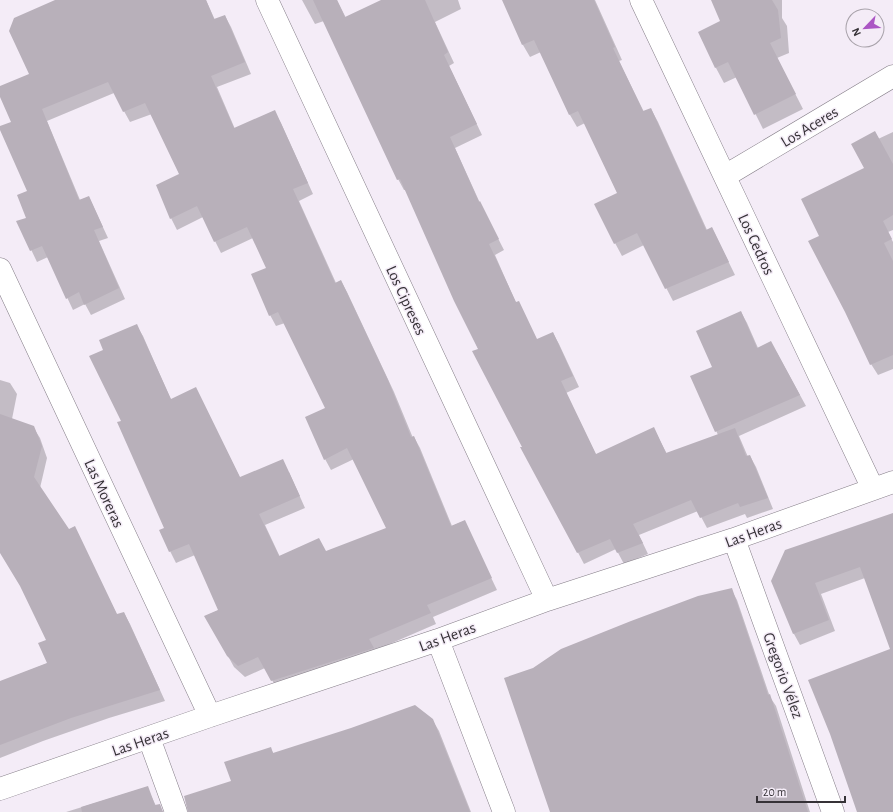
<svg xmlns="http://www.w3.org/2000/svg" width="893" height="812" font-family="'Alegreya Sans',sans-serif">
  <rect width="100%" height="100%" fill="#f4ecf7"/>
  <path fill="#0003" d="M57,0H206L215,20L225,16L231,27L251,74L217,87L235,129L274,111L281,123L313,194L299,201L336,283L341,281L347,292L394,392L413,438L414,437L420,448L452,526L464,521L497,590L433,617L436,624L279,692L265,668L245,677L234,667L206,616L219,610L195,555L176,563L160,531L165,529L122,421L104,351L136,325L143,336L171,400L196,389L240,478L289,472L305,508L265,525L280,557L326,552L387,529L354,459L331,470L325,459L327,408L285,323L276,326L270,315L267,268L253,238L221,253L203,217L177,230L171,218L180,175L152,114L130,122L114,93L47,121L80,200L89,197L108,238L99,241L125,299L91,315L85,304L73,310L48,257L37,262L18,222L28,218L29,191L12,122L0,94V87L31,74Z
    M302,0H337L346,18L383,0H458L461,9L435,22L454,63L449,66L482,135L455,148L480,203L504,250L495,255L516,303L537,340L553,333L559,344L579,387L566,393L596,455L654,429L667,454L718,435L692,377L714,368L741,312L747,323L758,348L777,353L806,406L739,436L748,457L750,456L756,467L773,509L747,518L745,514L707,528L698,511L639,535L648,554L624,564L616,549L584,564L523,447L406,190H404L398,179L324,21L315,24Z
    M517,0H595L622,60L619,61L644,112L651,109L658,122L707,230L712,228L735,275L673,301L644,245L622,256L615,243L618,194L585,123L577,127L570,115L541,52L530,57L523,45Z
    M712,0H782V18L787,26L789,53L777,58L803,109L763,129L737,77L724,83L716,68L700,33L722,22Z
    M893,132V230L888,232L893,242V369L878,375L871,364L820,237L865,169L878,139Z
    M0,380L10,383L17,394L12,419L33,427L40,438L47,458L40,488L69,530L74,527L117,615L124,613L130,624L165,701L109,718L43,741L0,758V682L48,663L47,641L22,587L0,550Z
    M893,514V812H857L891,649L865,578L821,594L835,631L800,645L794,634L772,581Z
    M731,589L737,600L770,697L776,706L810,812H552L534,668Z
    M432,719L439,731L471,812H189L233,782L270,748L274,754Z
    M147,787L156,806L159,805L163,812H66Z"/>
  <path fill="#b8b0ba" d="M55,0H206L214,19L225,15L245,62L211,76L234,128L275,110L308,183L293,189L335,283L341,280L388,380L411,437L414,436L451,526L465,520L492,578L427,605L431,613L369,639L374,648L271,681L258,657L238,666L227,656L204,616L218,610L189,544L169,552L159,530L164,528L117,422L121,421L89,356L103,350L99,340L137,324L171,399L196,387L240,477L283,459L300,496L259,514L279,556L319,538L326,551L386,528L347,448L324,460L305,417L325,408L278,312L269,316L251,274L266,268L247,227L214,242L197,206L170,219L156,185L179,174L145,103L123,112L108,82L42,109L79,200L89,196L103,227L94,230L119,288L84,305L79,292L66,299L42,246L30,251L16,221L26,218L17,195L27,191L0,130V126L11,122L0,97V86L29,74L9,31L14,18Z
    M313,0H337L345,17L381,0H425L448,52L444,55L477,124L450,137L479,202L480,201L499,239L489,244L516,302L519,301L537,339L553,332L573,376L561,381L596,454L654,427L666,453L735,428L746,456L750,455L768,498L740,507L738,503L700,518L691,500L633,524L643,543L617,553L610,539L577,553L520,447H522L472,351L478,349L454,301L400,179L397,180Z
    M502,0H594L615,47L613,48L643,111L651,108L706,230L712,227L729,262L665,289L637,233L614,244L594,204L617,193L578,111L569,115L534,40L522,45Z
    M711,0H772L778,10L781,38L770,43L796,94L754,115L728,62L715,68L698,32L720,21Z
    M875,131L893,164V215L883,221L892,239L884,243L893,261V355L870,365L845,312L808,241L819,236L801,199L864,168L851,144Z
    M741,311L757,348L771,341L800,395L715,432L690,376L712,367L696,331Z
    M0,414L34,426L42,446L34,477L69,529L75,526L117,614L124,612L160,690L71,718L0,745V681L47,663L38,643L46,640L20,586L0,553Z
    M893,513V812H857L830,734L808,680L890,649L860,567L815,583L829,620L793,634L771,581L785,550Z
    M732,588L768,695L770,694L808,812H550L504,678L533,668L561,649L631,621L698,596Z
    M415,705L433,719L470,812H188L184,796L231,781L224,762L271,747L273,753L351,728Z
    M148,786L155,805L160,804L163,812H82L81,807Z"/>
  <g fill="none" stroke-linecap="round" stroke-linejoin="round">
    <g stroke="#857e88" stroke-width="23">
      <path id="minor" d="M267,0L547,600
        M641,0L873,489
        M725,176L893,76
        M0,269L210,716
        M734,539L833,812
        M438,640L504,812
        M149,738L176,812
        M0,789L210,716L438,640L547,600L734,539L893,482"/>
    </g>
    <use href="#minor" stroke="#fff" stroke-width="22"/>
  </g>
  <g text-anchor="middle" stroke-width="3" stroke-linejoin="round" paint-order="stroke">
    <g font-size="16" fill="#363237" stroke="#f4ecf7">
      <text transform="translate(809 126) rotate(-31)" y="6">Los Aceres</text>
      <text transform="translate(757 244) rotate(65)" y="6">Los Cedros</text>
      <text transform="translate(407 300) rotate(65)" y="6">Los Cipreses</text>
      <text transform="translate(105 493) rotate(65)" y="6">Las Moreras</text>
      <text transform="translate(753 532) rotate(-20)" y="6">Las Heras</text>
      <text transform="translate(447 636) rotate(-20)" y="6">Las Heras</text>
      <text transform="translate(784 675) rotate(70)" y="6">Gregorio Vélez</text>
      <text transform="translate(140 741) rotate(-19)" y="6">Las Heras</text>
    </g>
  </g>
  <g transform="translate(865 28) rotate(245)"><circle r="19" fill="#f4ecf7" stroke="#a8a2aa"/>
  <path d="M0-3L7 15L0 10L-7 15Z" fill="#ab55c4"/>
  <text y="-6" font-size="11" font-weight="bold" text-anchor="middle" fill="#363237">N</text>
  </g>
  <path d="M757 796v6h88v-6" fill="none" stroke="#363237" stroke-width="2"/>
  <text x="763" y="796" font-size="12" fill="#363237" stroke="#f4ecf7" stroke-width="3" paint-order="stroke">20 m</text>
</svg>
